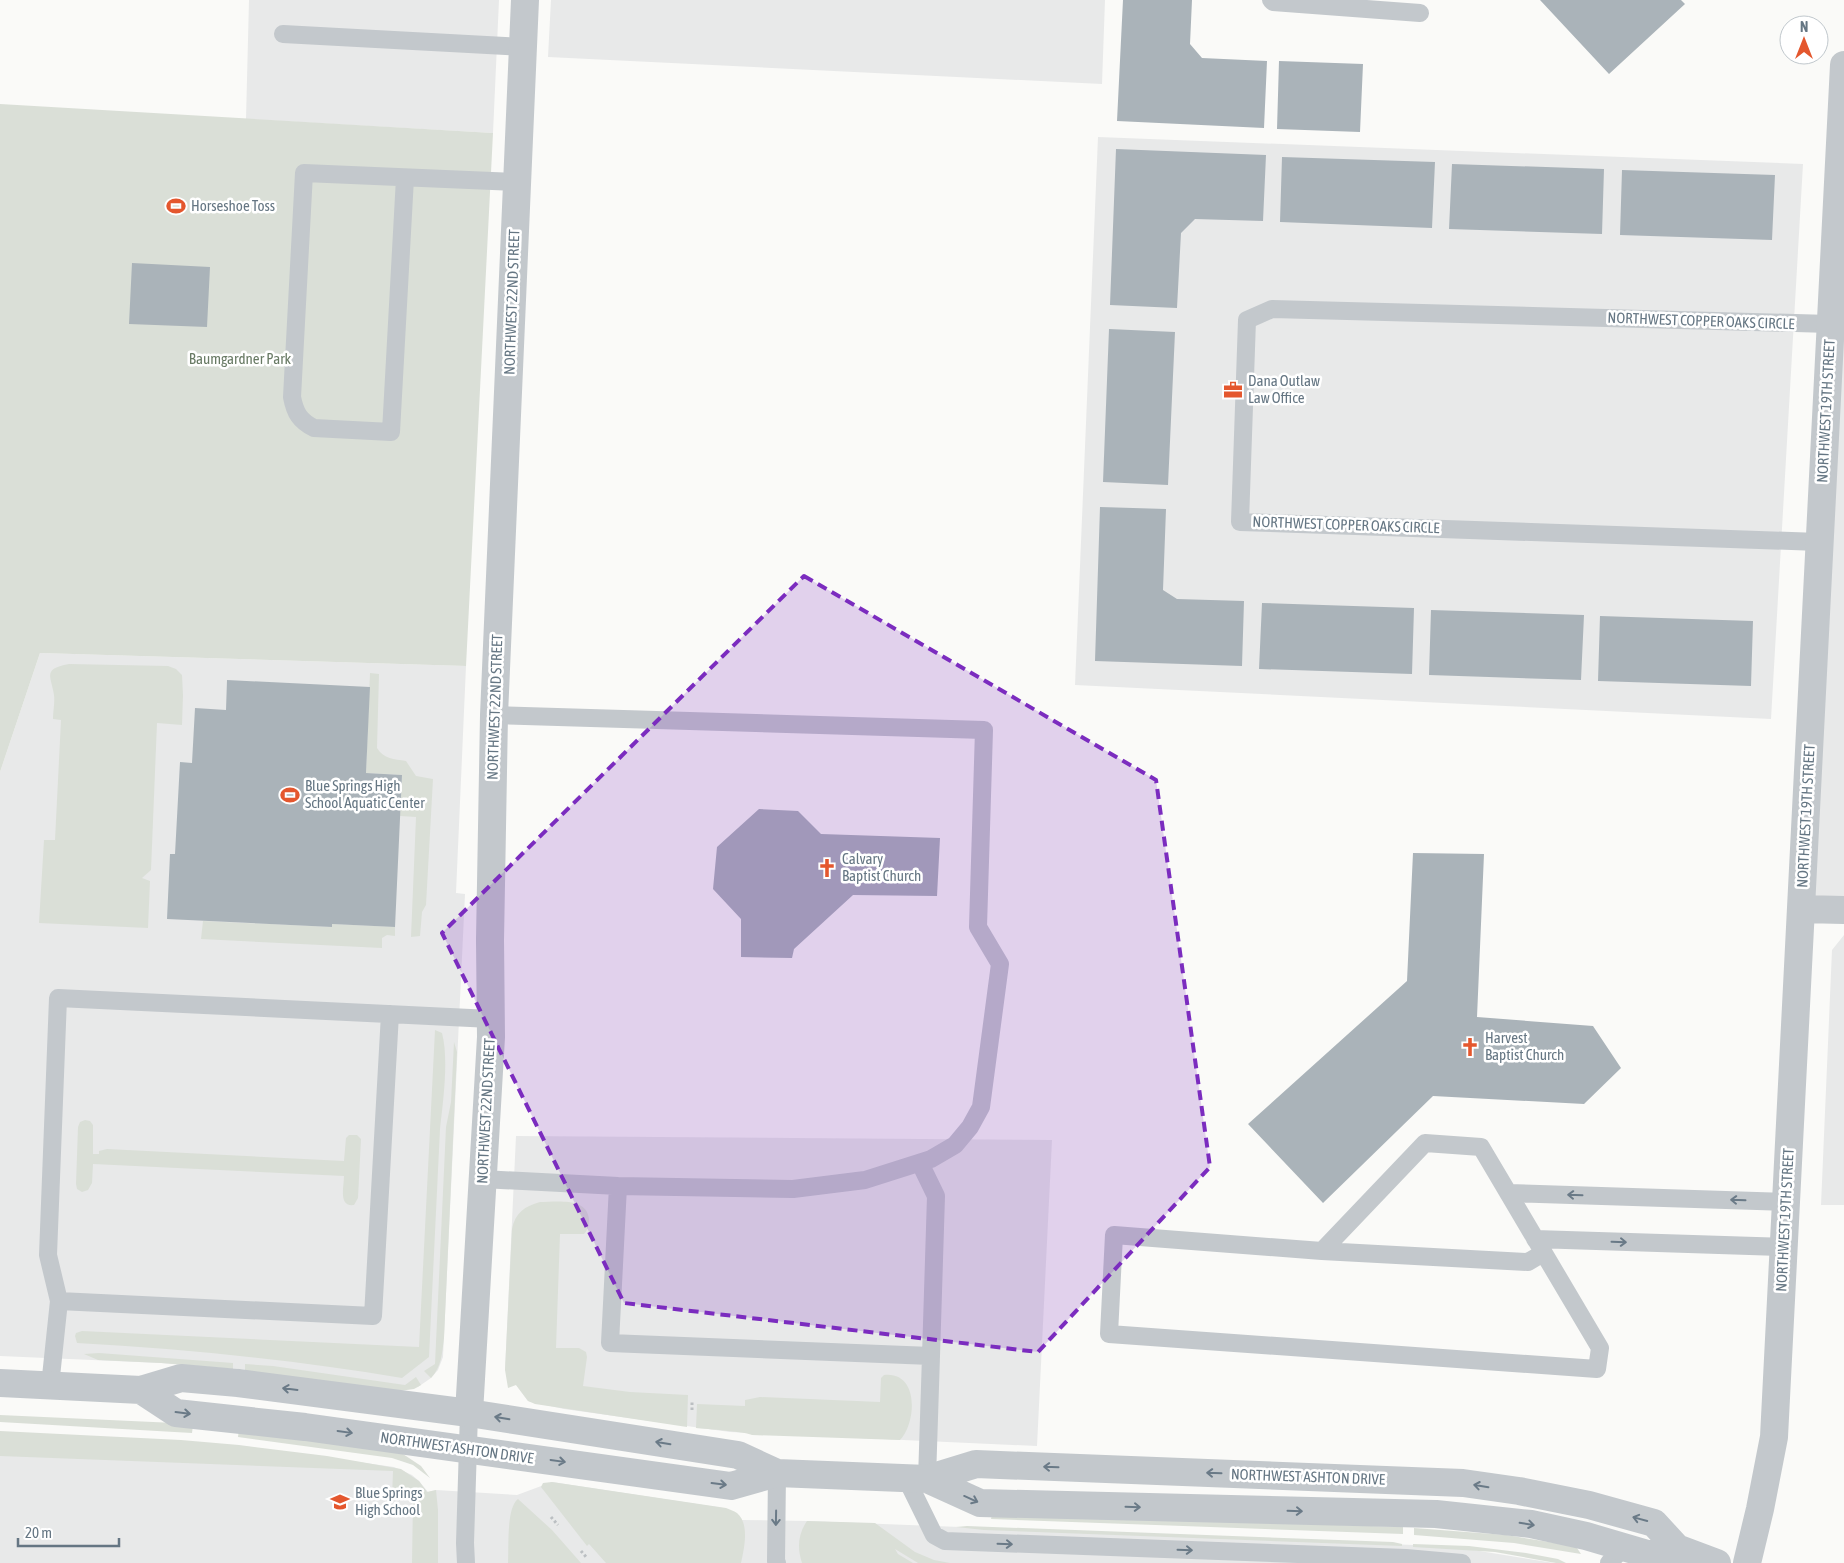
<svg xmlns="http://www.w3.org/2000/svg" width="1844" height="1563" font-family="'Asap Condensed',sans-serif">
  <rect width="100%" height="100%" fill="#fafaf8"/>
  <path fill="#e8e9e9" d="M249,0H499L493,133L246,119Z
    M551,0H1105L1102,84L548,57Z
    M1844,65V910L1802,909Z
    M1098,137L1803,164L1771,719L1075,685Z
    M40,653L466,666L456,893L465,894L443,1357L438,1370L431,1378L418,1387L405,1390L231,1368L161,1363L0,1356V772Z
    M1844,935V1205H1821L1832,950Z
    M516,1136L1052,1140L1037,1446L730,1432L564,1409L528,1401L505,1370Z
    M0,1433L243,1446L394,1467L412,1475L419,1481L428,1492L436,1490L517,1495L552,1482L723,1508L742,1520L807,1521L1414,1545L1467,1549L1554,1563H0Z"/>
  <path fill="#dadfd7" d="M0,104L493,133L466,666L40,653L0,772Z
    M69,664L168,666L176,669L182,675L183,695L182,725L157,723L151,870L142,878L150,881L148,928L39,923L44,840H55L61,720L53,719C53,711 55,702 54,695C51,676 42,669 69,664Z
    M370,673L379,674L377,748C384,759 394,759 406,761L416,776L433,779L426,905L422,912L420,936L411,937L416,817L400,816L402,775L366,773Z
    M203,921L332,927V924L395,927V936L387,935L382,938V948L201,939Z
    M435,1030L442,1033C449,1059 443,1102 440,1129L429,1357L402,1378C295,1360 186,1349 77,1343L75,1336L76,1333L82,1331L419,1347Z
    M454,1042L457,1052L444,1338C442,1353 442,1366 431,1378L424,1371L435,1364L446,1127L451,1102Z
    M85,1120L90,1121L93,1125V1154H99V1151L107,1149L344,1161L346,1138L349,1135H357L361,1139L358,1198L354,1205C338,1207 344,1187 344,1176L93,1164L92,1183L88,1190L82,1192L77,1189L76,1184L78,1127L80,1122Z
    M540,1202C556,1202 587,1197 589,1219C589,1225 588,1230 584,1234H560L556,1348H579L586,1352L587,1357L583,1386L630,1392L688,1395L687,1427L535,1404L528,1401L516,1385L508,1388L505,1370L512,1229C515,1213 525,1206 540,1202Z
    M99,1353L233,1363V1369L161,1363L98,1360L84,1354Z
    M245,1364L273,1366L405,1385L416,1377L421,1385L414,1389L399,1391L245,1371Z
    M884,1375C919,1371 917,1422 900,1440L752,1435C748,1432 705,1429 696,1428L697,1404L745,1406V1400L760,1397L880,1402L881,1378Z
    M0,1415L175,1423L193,1425L192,1433L0,1422Z
    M239,1429L403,1454L421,1466L430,1478L413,1465L392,1458L238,1437Z
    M0,1431L181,1440L239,1445L327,1456L401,1469L419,1481L427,1492L436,1490L438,1510V1563H412L413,1500L394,1499L392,1498L393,1471L0,1456Z
    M552,1482L726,1508C729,1509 734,1511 737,1513C750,1524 744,1549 741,1563H606L589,1544L587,1546L541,1487L543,1483Z
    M518,1499L552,1530L581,1563H508C509,1548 506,1508 518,1499Z
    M992,1514L1403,1527V1534L991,1519Z
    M807,1521L875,1523L915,1552L934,1560L950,1563H918L895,1549L898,1554L913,1563H802C797,1548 798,1534 807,1521Z
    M967,1526L1393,1542L1402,1544V1546L984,1530L956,1527Z
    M1414,1528L1506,1535L1574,1546L1577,1548L1581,1554L1514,1543L1414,1535Z
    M1413,1544L1469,1546L1526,1553L1558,1559L1566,1563H1556L1495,1552L1413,1547Z"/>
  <path fill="#aab3b9" d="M1123,0H1192L1190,44L1202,58L1267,61L1264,128L1117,121Z
    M1540,0H1681L1685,4L1609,74Z
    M1279,61L1363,64L1360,132L1277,129Z
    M1116,149L1266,155L1263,221L1195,219L1181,233L1177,308L1110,305Z
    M1282,157L1435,162L1432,228L1280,222Z
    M1452,164L1604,169L1602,234L1449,229Z
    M1622,170L1775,175L1772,240L1620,235Z
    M132,263L210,267L207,327L129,324Z
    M1109,329L1175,332L1168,485L1103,482Z
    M1100,507L1166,509L1163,590L1177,599L1244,601L1242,666L1095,661Z
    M1262,603L1414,608L1412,674L1259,669Z
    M1431,610L1584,615L1581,680L1429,675Z
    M1600,616L1753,621L1751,686L1598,681Z
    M227,680L370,687L366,773L402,775L395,927L332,924V927L167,919L170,854H175L180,762L192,763L195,708L226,710Z
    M759,809L798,811L821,834L940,838L937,896L853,895L794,949L792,958L741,957V919L713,889L717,847Z
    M1413,853L1484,854L1477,1017L1593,1026L1621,1068L1584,1104L1433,1096L1323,1203L1248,1124L1407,981Z"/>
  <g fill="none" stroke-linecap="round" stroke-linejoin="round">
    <path stroke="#bbbfc2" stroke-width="3" stroke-dasharray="2.5 2.5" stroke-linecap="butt" d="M692,1410V1400
      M551,1517L558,1525
      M581,1551L587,1558"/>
    <path stroke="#c3c8cc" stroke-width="18" d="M1271,0L1273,2L1420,13
      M283,34L523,47
      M405,178L391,432L314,428C300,421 295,413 292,397L304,173L517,182
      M1819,542L1240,522L1247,320L1272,309L1830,324
      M482,1179L618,1186L793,1189L865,1180L931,1159L955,1145L970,1127L981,1107L1000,964L978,927L984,730L494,715
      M618,1186L610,1343L931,1356L936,1196L920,1163
      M1508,1193L1786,1202
      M1535,1239L1784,1247
      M1322,1251L1425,1143L1481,1147L1600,1348L1597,1369L1109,1334L1114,1235L1322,1251L1528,1262L1543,1253
      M59,1301L373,1316L390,1014
      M50,1386L59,1301L48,1255L58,998L491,1019
      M777,1473L776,1561L777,1563
      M906,1478L934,1535L945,1541L1406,1558L1462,1563
      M927,1479L931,1356
      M466,1563L465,1543L469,1413
      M1609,1563L1623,1548"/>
    <path stroke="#c3c8cc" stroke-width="28" d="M1802,909L1844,910
      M0,1383L141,1390L181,1378L238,1383L469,1413L738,1455L777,1473
      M141,1390L176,1413L305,1427L731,1486L777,1473L927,1479L976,1464L1463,1483L1519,1491L1589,1505L1654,1523L1677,1548L1717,1563
      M469,1413L491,1037L490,940L494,715L525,0
      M927,1479L980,1503L1436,1514L1531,1524L1586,1536L1647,1554L1677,1548
      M1747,1563L1760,1509L1774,1437L1844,65"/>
  </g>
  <defs><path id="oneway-shaft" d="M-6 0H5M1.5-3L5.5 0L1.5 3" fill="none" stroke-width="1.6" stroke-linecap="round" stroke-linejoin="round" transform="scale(1.25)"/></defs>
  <g stroke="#6a7a87">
    <use href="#oneway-shaft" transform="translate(1575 1195) rotate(-178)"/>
    <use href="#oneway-shaft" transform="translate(1738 1200) rotate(-178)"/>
    <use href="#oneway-shaft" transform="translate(1619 1242) rotate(2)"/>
    <use href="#oneway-shaft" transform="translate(290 1389) rotate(-173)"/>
    <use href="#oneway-shaft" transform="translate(183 1413) rotate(7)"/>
    <use href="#oneway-shaft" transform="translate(502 1418) rotate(-171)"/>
    <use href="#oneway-shaft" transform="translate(345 1432) rotate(8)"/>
    <use href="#oneway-shaft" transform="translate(663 1443) rotate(-171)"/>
    <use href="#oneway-shaft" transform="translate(558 1461) rotate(8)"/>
    <use href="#oneway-shaft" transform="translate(1051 1467) rotate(-178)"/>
    <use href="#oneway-shaft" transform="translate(1214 1473) rotate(-178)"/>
    <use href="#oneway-shaft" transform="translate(719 1484) rotate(7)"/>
    <use href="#oneway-shaft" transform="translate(1481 1486) rotate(-171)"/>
    <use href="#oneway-shaft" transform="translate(971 1499) rotate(24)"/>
    <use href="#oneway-shaft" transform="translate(1133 1507) rotate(2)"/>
    <use href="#oneway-shaft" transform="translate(1295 1511) rotate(2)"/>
    <use href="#oneway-shaft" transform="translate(776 1518) rotate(91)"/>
    <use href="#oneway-shaft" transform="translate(1640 1519) rotate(-165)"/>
    <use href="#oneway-shaft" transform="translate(1527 1524) rotate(9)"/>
    <use href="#oneway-shaft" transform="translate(1005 1544) rotate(2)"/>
    <use href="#oneway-shaft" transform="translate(1185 1550) rotate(2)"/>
  </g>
  <path fill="#7b2cbf" fill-opacity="0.2" stroke="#7b2cbf" stroke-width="4" stroke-dasharray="10 6" stroke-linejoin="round" d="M804,576L1156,780L1210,1167L1038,1352L624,1303L442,933Z"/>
  <defs>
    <g id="stadium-bare" transform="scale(1.5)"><path d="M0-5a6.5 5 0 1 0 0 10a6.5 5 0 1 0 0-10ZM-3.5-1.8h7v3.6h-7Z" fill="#e4572e" stroke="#fff" stroke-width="2.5" paint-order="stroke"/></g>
    <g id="office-bare" transform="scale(1.5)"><path d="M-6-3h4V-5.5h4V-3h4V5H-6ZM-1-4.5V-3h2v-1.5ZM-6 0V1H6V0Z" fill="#e4572e" stroke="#fff" stroke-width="2.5" paint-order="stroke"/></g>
    <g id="church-bare" transform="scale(1.5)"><path d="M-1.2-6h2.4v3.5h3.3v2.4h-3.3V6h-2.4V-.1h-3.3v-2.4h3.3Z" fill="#e4572e" stroke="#fff" stroke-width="2.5" paint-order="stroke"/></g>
    <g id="school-bare" transform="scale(1.5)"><path d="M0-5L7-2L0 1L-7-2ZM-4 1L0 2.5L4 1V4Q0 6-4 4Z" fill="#e4572e" stroke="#fff" stroke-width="2.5" paint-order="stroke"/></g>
  </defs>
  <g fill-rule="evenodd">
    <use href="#stadium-bare" x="176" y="206"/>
    <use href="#office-bare" x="1233" y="390"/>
    <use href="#stadium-bare" x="290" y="795"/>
    <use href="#church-bare" x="827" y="868"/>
    <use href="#church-bare" x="1470" y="1047"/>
    <use href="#school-bare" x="340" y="1502"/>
  </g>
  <g text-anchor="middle" stroke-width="5" stroke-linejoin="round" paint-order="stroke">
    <g font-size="15" fill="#657683" stroke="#fff" text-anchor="start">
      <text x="191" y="211">Horseshoe Toss</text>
      <text x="1248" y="386">Dana Outlaw<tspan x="1248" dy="17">Law Office</tspan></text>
      <text x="305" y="791">Blue Springs High<tspan x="305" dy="17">School Aquatic Center</tspan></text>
      <text x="842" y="864">Calvary<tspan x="842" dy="17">Baptist Church</tspan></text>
      <text x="1485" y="1043">Harvest<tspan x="1485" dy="17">Baptist Church</tspan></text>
      <text x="355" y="1498">Blue Springs<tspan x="355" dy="17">High School</tspan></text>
    </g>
    <g font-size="15" fill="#657683" stroke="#fff">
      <text transform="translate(512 302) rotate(-88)" y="5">NORTHWEST 22ND STREET</text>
      <text transform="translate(1701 321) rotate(2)" y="5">NORTHWEST COPPER OAKS CIRCLE</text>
      <text transform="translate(1826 411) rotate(-87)" y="5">NORTHWEST 19TH STREET</text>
      <text transform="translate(1346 525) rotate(2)" y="5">NORTHWEST COPPER OAKS CIRCLE</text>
      <text transform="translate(495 707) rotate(-88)" y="5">NORTHWEST 22ND STREET</text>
      <text transform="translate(1806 816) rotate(-87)" y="5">NORTHWEST 19TH STREET</text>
      <text transform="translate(486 1111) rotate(-87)" y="5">NORTHWEST 22ND STREET</text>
      <text transform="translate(1785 1220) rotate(-87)" y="5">NORTHWEST 19TH STREET</text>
      <text transform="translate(457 1448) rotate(8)" y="5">NORTHWEST ASHTON DRIVE</text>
      <text transform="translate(1308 1477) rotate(2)" y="5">NORTHWEST ASHTON DRIVE</text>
    </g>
    <g font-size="15" fill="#687a64" stroke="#fff">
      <text x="240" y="364">Baumgardner Park</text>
    </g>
  </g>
  <g transform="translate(1804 40)"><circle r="24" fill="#ffffff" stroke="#c1c8cd"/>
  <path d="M0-4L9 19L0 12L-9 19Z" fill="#e4572e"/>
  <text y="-8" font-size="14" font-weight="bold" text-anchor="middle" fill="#657683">N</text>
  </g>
  <path d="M18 1538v8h101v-8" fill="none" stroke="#657683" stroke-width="2.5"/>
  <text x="25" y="1538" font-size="15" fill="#657683" stroke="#ffffff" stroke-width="4" paint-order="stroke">20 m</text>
</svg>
